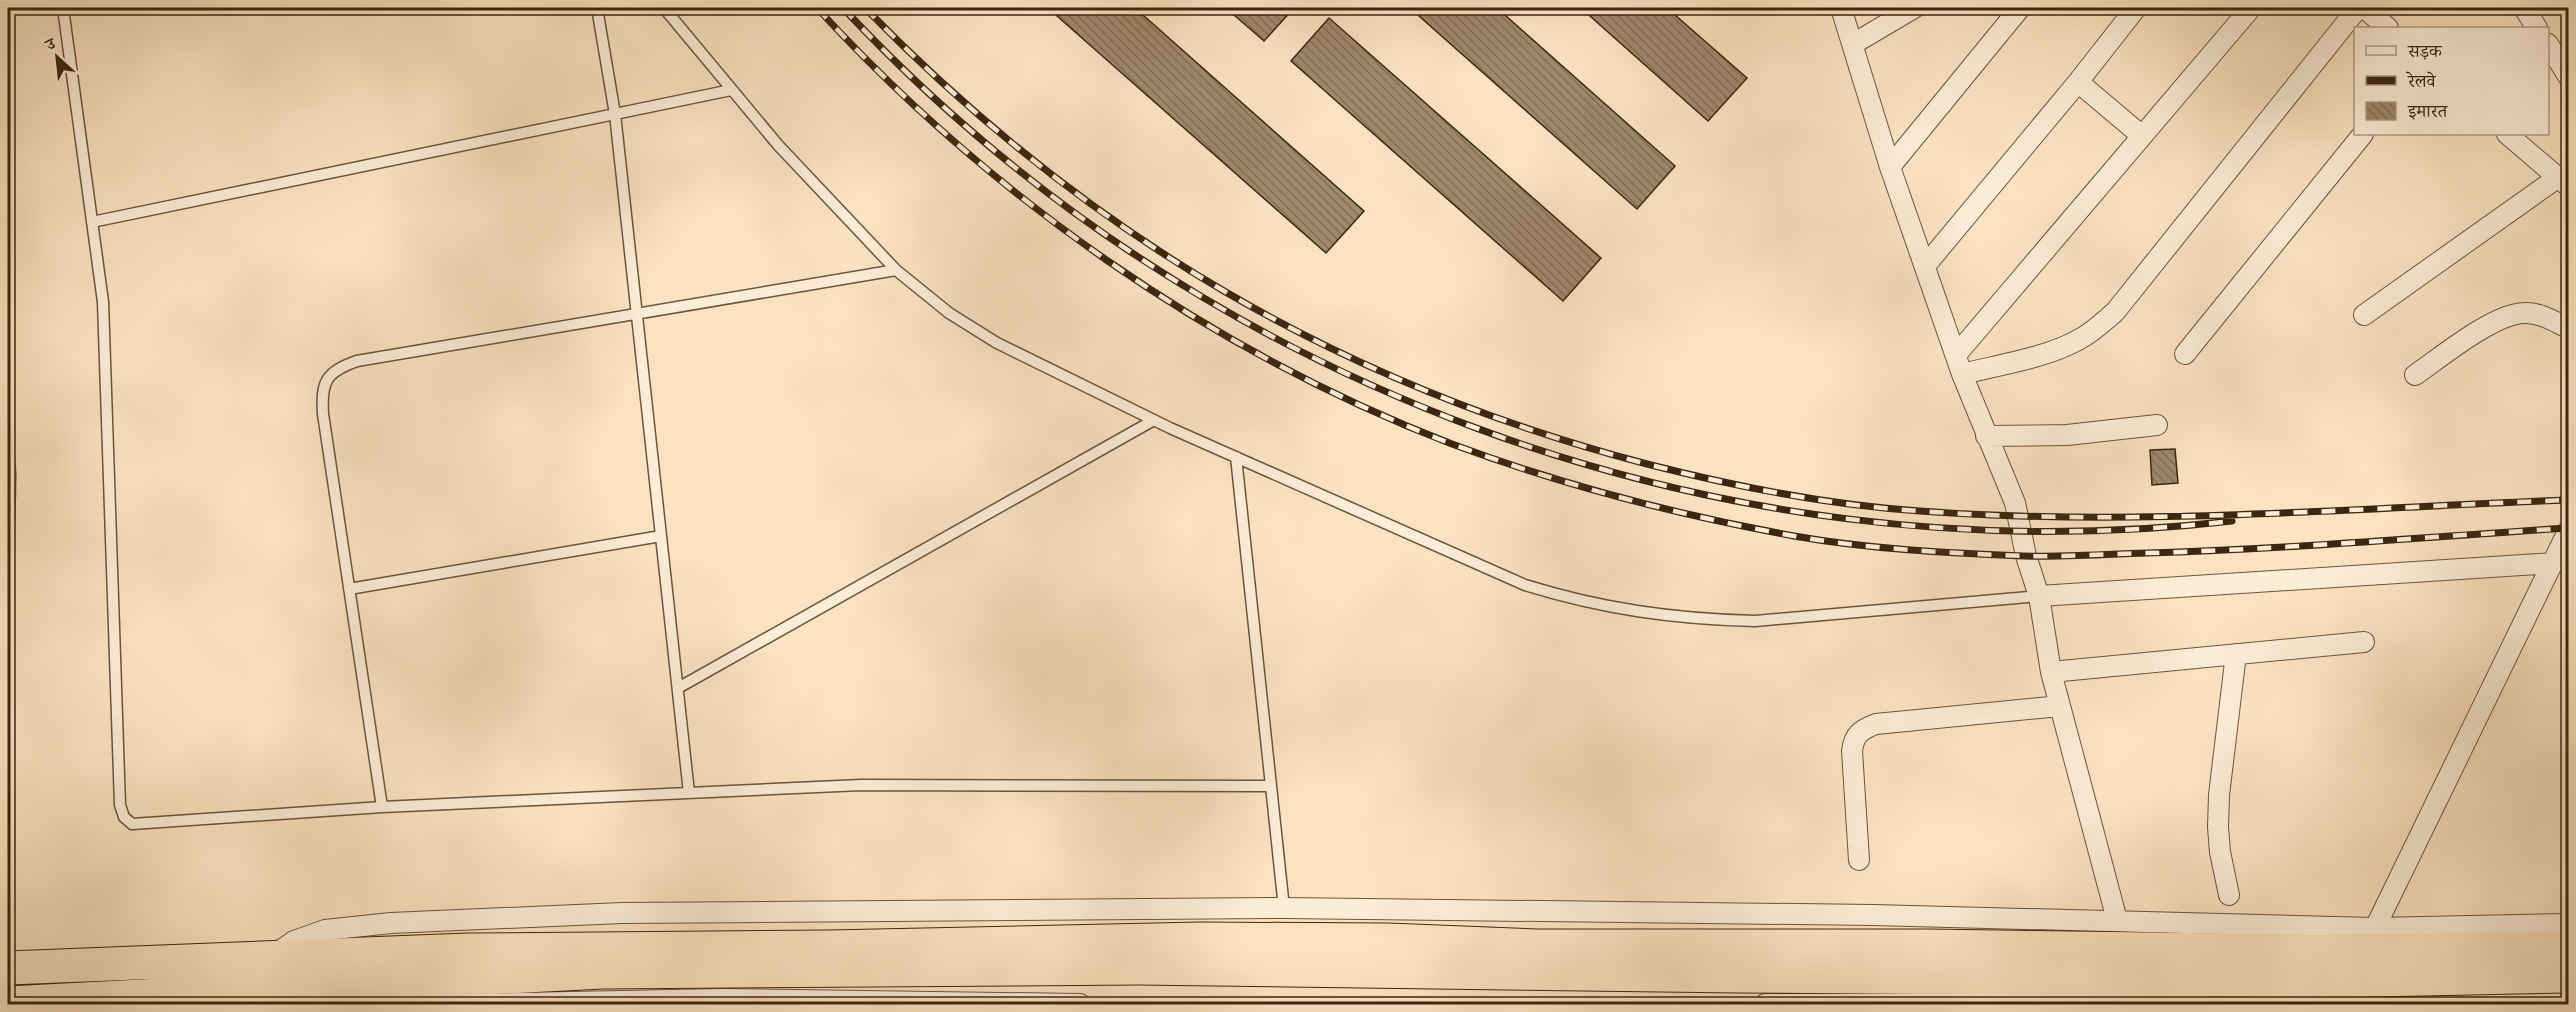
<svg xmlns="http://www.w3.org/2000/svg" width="2576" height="1012" font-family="Vollkorn,'Noto Serif Devanagari',serif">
	<defs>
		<pattern id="building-back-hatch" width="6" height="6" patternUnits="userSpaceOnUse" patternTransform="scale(1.5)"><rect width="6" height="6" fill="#9f886c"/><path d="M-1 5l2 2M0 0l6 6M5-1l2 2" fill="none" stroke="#836f57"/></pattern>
	</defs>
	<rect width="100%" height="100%" fill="#fbe3c2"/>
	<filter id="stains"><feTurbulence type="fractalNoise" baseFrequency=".00333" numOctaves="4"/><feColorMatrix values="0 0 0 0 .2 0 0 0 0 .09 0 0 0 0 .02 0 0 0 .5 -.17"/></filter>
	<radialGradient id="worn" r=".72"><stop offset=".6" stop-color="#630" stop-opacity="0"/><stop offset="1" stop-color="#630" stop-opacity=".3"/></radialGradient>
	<path fill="#baa385" stroke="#877156" stroke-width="1.5" d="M8,389L16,474L8,785Z"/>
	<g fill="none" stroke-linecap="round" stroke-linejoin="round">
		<path stroke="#7a644a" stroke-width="1.5" d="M8,452L10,474L8,557"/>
	</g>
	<path fill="url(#building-back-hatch)" stroke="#3b260f" stroke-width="1.5" d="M1048,8H1135L1364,211L1326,253Z
		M1226,8H1294L1264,41Z
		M1410,8H1497L1675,166L1637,209Z
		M1581,8H1667L1747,78L1708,121Z
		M1329,18L1601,258L1563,301L1291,61Z
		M2175,449L2178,483L2152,485L2150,450Z"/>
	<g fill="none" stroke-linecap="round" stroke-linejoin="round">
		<defs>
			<path id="lane" d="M63,8L103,302L120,805L124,817L132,824L382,807L861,785L1271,786
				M597,8L615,114L689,793
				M664,8L778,145L896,270L949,313L997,343L1170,428L1525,585C1603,609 1673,619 1755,621L2039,596
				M92,222L731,90
				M1236,457L1284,908
				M349,589L661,536
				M678,688L1154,420
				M382,807L323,414C321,381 326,372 357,361L896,270"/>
			<path id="street" d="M1841,8L1890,167L1962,374L2015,503L2026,556L2039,596L2051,672L2117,920
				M2364,8L2388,28
				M2524,8L2537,28
				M1853,44L1914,8
				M2548,44L2568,76
				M2078,82L2142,136
				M2507,134L2568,186
				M1890,167L2020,8
				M1925,266L2078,82L2136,8
				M2364,315L2557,178
				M2185,354L2363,134
				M1956,355L2251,8
				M1962,374C1998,365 2046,358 2078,340C2092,333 2103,322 2115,312L2358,8
				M2415,375C2441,357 2493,314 2524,313C2540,312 2555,322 2568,328
				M1986,436L2067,435L2157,425
				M2039,596L2555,563
				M2051,672L2364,642
				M1859,860L1852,751C1854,735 1860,730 1876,724L2060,706
				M2229,895L2220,852L2218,827L2219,795L2236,654
				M2373,932L2568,531
				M273,956L294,941L325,930L391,923L622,913L1284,908L1873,915L2375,928L2568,924
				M342,998L392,1003L475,1004L721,999L1080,1004
				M1765,1004H2201
				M2342,1004L2344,999"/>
			<path id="highway" d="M8,968L468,950L828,947L1200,939L1388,940L1537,946H1928L2303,951L2568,948
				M8,1003L602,972L1139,968L1738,976L2328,981L2568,976"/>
		</defs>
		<use href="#lane" stroke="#6b553c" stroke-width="13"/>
		<use href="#street" stroke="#6b553c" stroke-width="22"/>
		<use href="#highway" stroke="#3b260f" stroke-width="35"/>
		<use href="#lane" stroke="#fcedd7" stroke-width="10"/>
		<use href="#street" stroke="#fcedd7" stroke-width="20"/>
		<use href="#highway" stroke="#fbe3c2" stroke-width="33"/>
		<defs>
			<path id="rail" d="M817,8C990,196 1212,352 1452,444C1562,485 1678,515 1794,536C1868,549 1947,553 2023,556C2064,557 2106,554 2147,553C2288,549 2428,537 2568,528
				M843,8C1196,386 1718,580 2232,521
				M865,8C1087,235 1340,384 1647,464C1737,487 1828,505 1920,511C2136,527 2353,508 2568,500"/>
		</defs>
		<use href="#rail" stroke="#3b260f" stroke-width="7"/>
		<use href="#rail" stroke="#fcedd7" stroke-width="4.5" stroke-dasharray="14" stroke-linecap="butt"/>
	</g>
	<rect width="2576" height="1012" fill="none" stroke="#fbe3c2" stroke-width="30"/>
	<rect x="9" y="9" width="2558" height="994" fill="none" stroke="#3b260f" stroke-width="3"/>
	<rect x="15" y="15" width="2546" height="982" fill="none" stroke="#3b260f" stroke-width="1.5"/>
	<rect x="2354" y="27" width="195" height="108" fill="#fcedd7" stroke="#af9d87" stroke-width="1.5"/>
	<rect x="2366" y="46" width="30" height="9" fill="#fcedd7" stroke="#af9d87" stroke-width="1.5"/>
	<text x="2408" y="57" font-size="18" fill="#3b260f">सड़क</text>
	<rect x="2366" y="76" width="30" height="9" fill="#3b260f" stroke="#af9d87" stroke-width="1.5"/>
	<text x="2408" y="87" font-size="18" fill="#3b260f">रेलवे</text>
	<rect x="2366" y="102" width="30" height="18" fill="url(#building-back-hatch)" stroke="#af9d87" stroke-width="1.5"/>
	<text x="2408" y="117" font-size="18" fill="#3b260f">इमारत</text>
	<g transform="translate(57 57) rotate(333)" stroke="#fcedd7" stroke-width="4.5" paint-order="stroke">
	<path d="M0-4.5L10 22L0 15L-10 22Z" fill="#3b260f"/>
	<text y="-9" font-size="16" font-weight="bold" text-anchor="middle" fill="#3b260f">उ</text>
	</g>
	<rect width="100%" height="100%" filter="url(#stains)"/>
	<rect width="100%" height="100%" fill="url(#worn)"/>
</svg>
